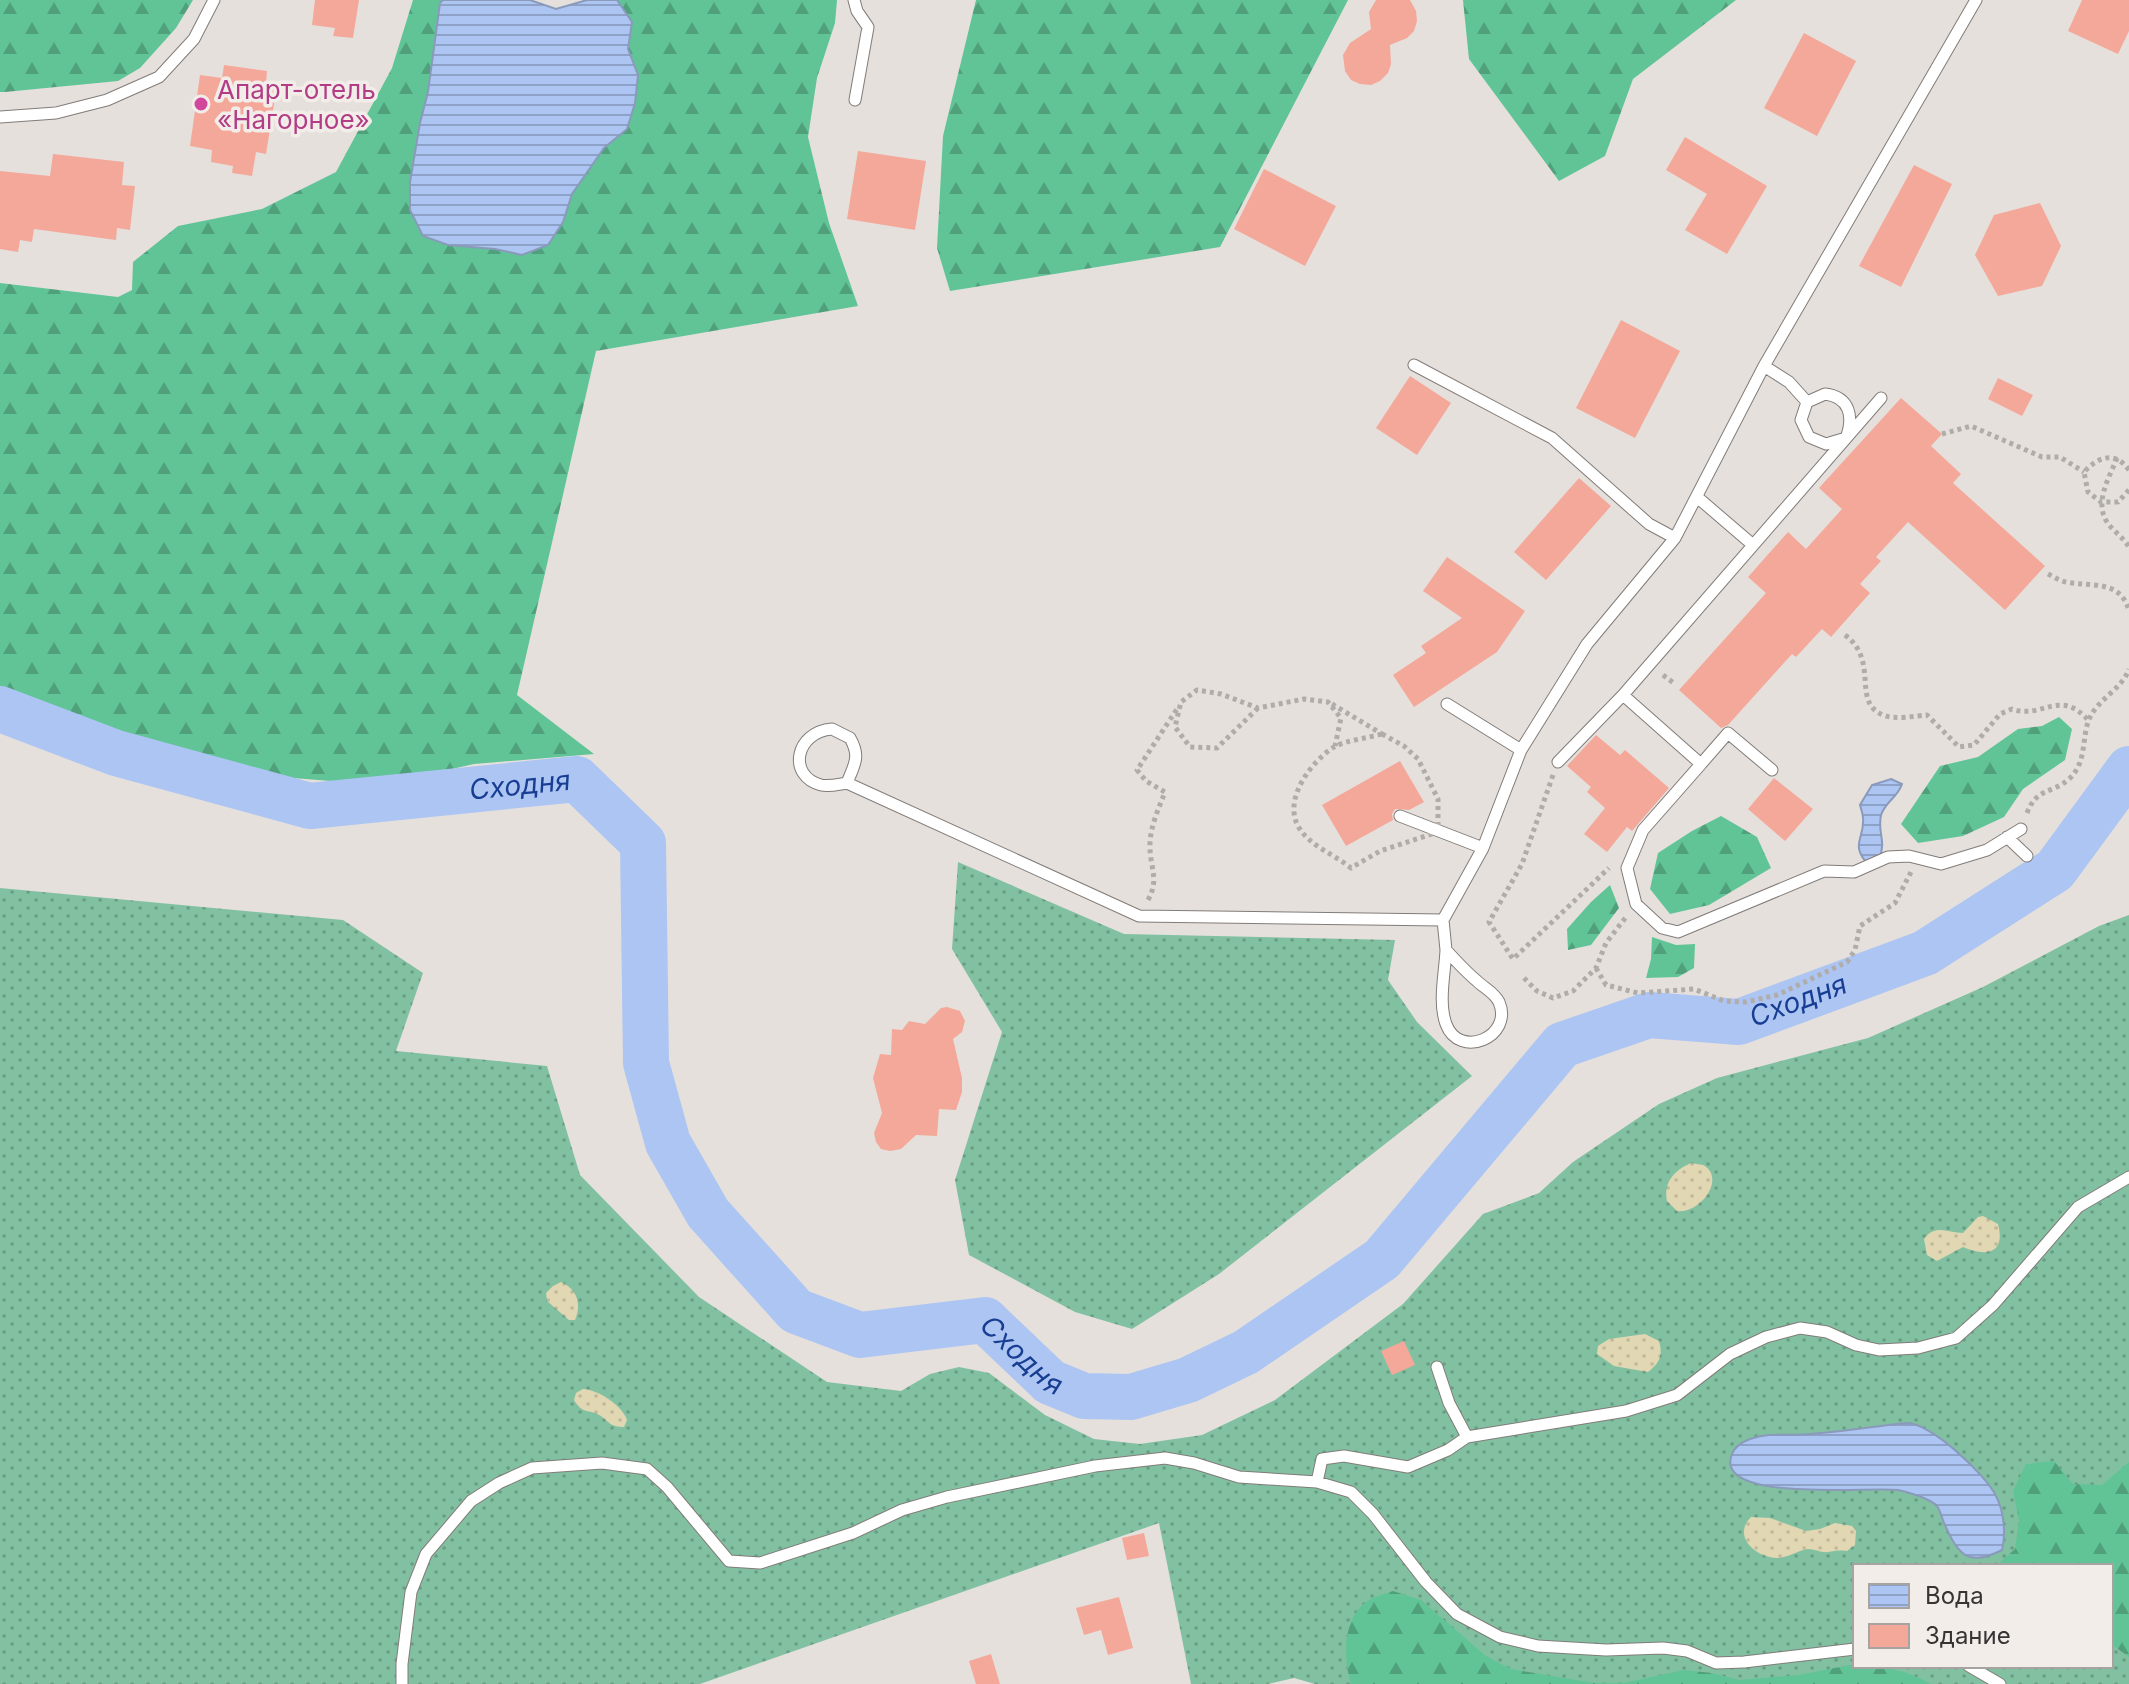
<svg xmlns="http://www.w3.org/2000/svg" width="2129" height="1684" font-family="Inter,sans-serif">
	<defs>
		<pattern id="grass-dots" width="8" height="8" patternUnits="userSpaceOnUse" patternTransform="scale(2)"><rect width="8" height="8" fill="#81c1a1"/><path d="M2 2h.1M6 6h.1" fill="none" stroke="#6a9e84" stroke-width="1.8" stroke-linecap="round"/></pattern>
		<pattern id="forest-firs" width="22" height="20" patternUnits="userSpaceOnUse" patternTransform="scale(2)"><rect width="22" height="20" fill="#60c497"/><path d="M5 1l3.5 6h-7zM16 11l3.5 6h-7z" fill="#50a07c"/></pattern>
		<pattern id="sand-dots" width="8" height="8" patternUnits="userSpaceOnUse" patternTransform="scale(2)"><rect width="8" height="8" fill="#e1d7b3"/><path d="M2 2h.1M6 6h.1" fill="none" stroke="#c2b99b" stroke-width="1.8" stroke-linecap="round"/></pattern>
		<pattern id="water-rules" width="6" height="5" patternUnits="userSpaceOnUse" patternTransform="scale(2)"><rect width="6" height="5" fill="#adc5f3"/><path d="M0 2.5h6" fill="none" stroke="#8ea1c6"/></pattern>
	</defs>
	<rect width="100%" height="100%" fill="#e5e0dc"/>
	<path fill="url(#grass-dots)" fill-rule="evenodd" d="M958,862L1124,934L1395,940L1388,980L1417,1022L1472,1076L1219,1274L1132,1329L1075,1312L969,1255L955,1180L1002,1032L952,949Z
		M0,888L343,920L423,973L396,1051L547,1066L580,1175L699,1297L827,1382L901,1391L930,1374L959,1367L989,1373L1045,1415L1094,1439L1140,1444L1202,1435L1275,1400L1403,1304L1483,1214L1539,1193L1573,1162L1659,1104L1717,1078L1868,1038L1983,987L2099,926L2129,915V1684H1315L1294,1678L1268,1684H1191L1159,1523L700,1684H0ZM1855,1566H2111V1666H1855Z"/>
	<path fill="url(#forest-firs)" d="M0,0H193L176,28L140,68L118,81L5,92H0Z
		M413,0H443L440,4L428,92L420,123L448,245L495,249L522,255L563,222L572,194L604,148L627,129L635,103L638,75L628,49L631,21L617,0H837L835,23L817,78L808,137L829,223L858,306L596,351L517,695L594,754L474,764L381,785L268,776L133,744L0,697V283L118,297L132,290L133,262L178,226L262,209L336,172L392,68Z
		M976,0H1348L1220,247L950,291L937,248L943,136Z
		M1463,0H1736L1633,79L1605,156L1559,181L1469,59Z
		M2059,717L2072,729L2065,760L2023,789L2004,817L1963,836L1918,843L1901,824L1940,766L1978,757L2018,729L2042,726Z
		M1721,816L1757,837L1771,868L1709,905L1670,914L1650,889L1658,853L1692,831Z
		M1610,885L1619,908L1591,945L1568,950L1567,929L1591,902Z
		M1652,937L1676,945L1695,944L1694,968L1678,977L1646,978L1651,959Z
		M2054,1461L2073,1484L2102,1485L2129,1462V1657L2111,1644V1566H1996L2015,1549L2019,1520L2013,1491L2026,1464Z
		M1393,1591L1421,1600L1486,1656L1511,1669L1594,1683H1624L1684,1670L1712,1673L1739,1680L1799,1675L1855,1664V1666C1886,1666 1903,1669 1931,1684H1351C1343,1658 1342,1617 1369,1600C1376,1596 1385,1594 1393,1591Z"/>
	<path fill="url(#sand-dots)" d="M1691,1163C1694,1164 1702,1164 1705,1166C1725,1180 1700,1214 1677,1211L1667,1201C1663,1182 1675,1170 1691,1163Z
		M1983,1216L1998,1224C2006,1254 1986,1257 1963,1247L1937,1261L1927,1255L1924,1239C1935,1223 1948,1233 1963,1233L1978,1217Z
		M561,1282C577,1289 582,1304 575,1320H569L547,1301L546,1293L553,1286Z
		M1645,1334L1659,1341C1663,1355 1660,1363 1648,1372L1614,1366L1597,1354L1598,1346L1609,1339Z
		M583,1389C597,1389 623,1406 627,1420L624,1427C611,1427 610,1423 601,1416C589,1408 584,1416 574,1400L576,1393Z
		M1751,1517L1770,1518L1806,1531L1820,1529L1835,1523L1852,1526L1856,1531L1855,1545L1847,1551C1839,1550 1834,1551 1828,1552C1821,1553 1815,1549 1808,1549C1798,1550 1788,1558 1777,1558C1755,1557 1732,1536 1751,1517Z"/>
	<path fill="url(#water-rules)" stroke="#8a9aba" stroke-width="2" d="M443,0H530L556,9L587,0H617L632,22L628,49L638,75L635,103L627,129L604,148L572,194L563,222L548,245L522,255L495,249L448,245L423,236L410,210V182L420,123L428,92L440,3Z
		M1891,779L1902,784C1898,797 1885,802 1881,815C1877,834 1887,840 1879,859L1867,863C1850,844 1865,838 1863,818C1863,814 1861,809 1860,805L1872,785Z
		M1907,1423C1932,1424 1985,1474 1996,1496C2004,1511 2006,1534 2002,1550C1967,1568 1958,1554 1944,1523C1942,1518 1940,1510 1937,1506C1929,1498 1908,1492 1898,1490C1871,1486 1712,1504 1732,1454C1735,1446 1742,1442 1750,1439C1769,1432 1790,1436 1810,1434C1843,1432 1875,1426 1907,1423Z"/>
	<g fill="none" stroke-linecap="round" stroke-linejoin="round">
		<path stroke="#adc5f3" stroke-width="46" id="s1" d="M0,709L116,753L310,806L577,779L643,843L646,1063L668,1143L708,1213L796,1311L860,1335L985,1320L1050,1382L1084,1396L1131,1397L1188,1380L1246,1352L1382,1259L1562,1045L1649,1015L1739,1022L1925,953L2055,870L2129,769"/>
	</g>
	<path fill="#f4a89a" d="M315,0H359L353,38L333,36L335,28L312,25Z
		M1376,0H1410L1416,11L1417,21L1414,31L1407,38L1390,45L1391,64L1388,73L1380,81L1371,85L1360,84L1351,80L1345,71L1343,55L1350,43L1371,29L1369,12Z
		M2082,0H2129V31L2118,54L2068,31Z
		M1804,33L1856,61L1817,136L1764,108Z
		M224,65L267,71L266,84L277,86L266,154L256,152L252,176L232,173L233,166L211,162L212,150L190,146L200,75L222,78Z
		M1685,137L1767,186L1727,254L1685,230L1707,194L1666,170Z
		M858,151L926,161L915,230L847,219Z
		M53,154L124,162L122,185L135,186L130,230L117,228L116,240L34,229L32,242L20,240L18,252L0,249V171L50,176Z
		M1914,165L1952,184L1901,287L1859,266Z
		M1264,169L1336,206L1305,266L1234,229Z
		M2040,203L2061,246L2042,286L1998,296L1975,255L1994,215Z
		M1621,320L1680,351L1635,438L1576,408Z
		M1410,376L1451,403L1417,455L1376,428Z
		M1998,378L2033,395L2022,416L1988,399Z
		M1901,398L1942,434L1931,446L1961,474L1953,483L2045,566L2005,610L1908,522L1876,557L1881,561L1860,584L1870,593L1831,637L1822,629L1796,657L1792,654L1728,725L1721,728L1679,690L1766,593L1748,577L1788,532L1806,549L1842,509L1819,488Z
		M1579,478L1611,506L1546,580L1514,552Z
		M1447,557L1525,611L1497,652L1414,707L1393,675L1426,653L1421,646L1462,618L1423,591Z
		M1596,735L1620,755L1625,750L1669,788L1632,831L1627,827L1607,852L1584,834L1605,808L1587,792L1591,787L1567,766Z
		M1400,761L1424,802L1409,810L1395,809L1392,814L1393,820L1346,846L1322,805Z
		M1774,778L1813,809L1785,841L1748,809Z
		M947,1007L960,1011L965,1021L962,1032L953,1039L962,1078V1092L956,1110L939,1109L937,1136L916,1135L901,1149L890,1151L881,1149L876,1142L874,1133L882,1113L873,1078L880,1054L891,1055L892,1029L902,1030L909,1021L925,1024L941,1008Z
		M1404,1341L1415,1365L1392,1375L1381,1351Z
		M1144,1533L1149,1556L1127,1560L1122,1538Z
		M1119,1597L1133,1648L1108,1655L1101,1630L1084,1635L1076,1608Z
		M991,1654L1000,1684H976L969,1661Z"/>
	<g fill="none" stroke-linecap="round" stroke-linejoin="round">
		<defs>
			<path id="service" d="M854,0L857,11L868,27L855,100
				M0,117L56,113L107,100L159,77L194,39L214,0
				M1414,365L1552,438L1649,524L1675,538
				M1764,366L1789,382L1807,402
				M1825,394C1850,397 1854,417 1846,438L1826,444L1809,437L1801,420L1807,402Z
				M1697,497L1753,545
				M1623,695L1701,764L1643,830L1627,868L1636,904L1662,928L1678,932L1824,871L1854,872L1888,857L1909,856L1941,864L1987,850L2021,829
				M1447,704L1521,750
				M832,729L850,738C861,757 854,765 847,783C839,784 830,787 821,785C787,776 795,732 832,729Z
				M1558,762L1623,695L1881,398
				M1701,764L1728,733L1772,770
				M847,783L1139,916L1443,920L1483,848L1521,750L1587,644L1675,538L1764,366L1976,0
				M1400,816L1483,848
				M2007,837L2027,856
				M1443,920L1446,950
				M1446,950C1456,961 1466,972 1477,981C1484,988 1494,992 1499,1002C1514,1037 1459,1060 1446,1024C1438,1002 1445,973 1446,950Z
				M1437,1367L1449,1403L1467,1437
				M1317,1482L1322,1459L1344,1456L1408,1467L1448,1450L1467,1437L1626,1411L1677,1395L1730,1354L1766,1337L1800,1328L1827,1332L1856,1345L1879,1350L1918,1348L1956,1338L1993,1305L2078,1207L2129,1177
				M1969,1666L2000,1684
				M402,1684V1664L411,1592L426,1554L471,1501L499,1483L532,1468L602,1463L647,1469L667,1487L729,1561L760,1563L853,1533L902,1510L947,1497L1095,1466L1165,1458L1194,1463L1239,1477L1317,1482L1351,1492L1373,1514L1426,1582L1457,1614L1500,1637L1538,1646L1606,1650L1663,1648L1687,1651L1716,1663L1744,1662L1855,1649"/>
		</defs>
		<use href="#service" stroke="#817c79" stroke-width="13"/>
		<path stroke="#b0aca9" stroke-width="5" stroke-dasharray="4 4" stroke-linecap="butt" d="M1942,434L1971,426L2042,457H2060L2084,472
			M2117,458C2109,478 2094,502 2107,522C2113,531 2123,537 2129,547
			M2129,470C2115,451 2099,456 2084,472L2088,492L2101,502H2118L2129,490
			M2048,574C2054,577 2060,581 2066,582C2090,587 2121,579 2129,611
			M1845,635C1880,661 1851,702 1883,715C1894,720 1915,716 1927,715L1959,747L1974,745L2000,714L2012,709C2043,720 2059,687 2089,721
			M1663,675L1675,684
			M1332,704L1382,734
			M1258,708L1217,748L1190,747L1175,727L1181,702L1197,690L1221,694L1258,708L1304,699L1328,702L1341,718L1335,746
			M1382,734L1404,746L1418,759L1438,799V832L1380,851L1351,868C1334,854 1309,846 1298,826C1283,798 1312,761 1334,747C1347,740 1368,738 1382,734Z
			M1553,775L1522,864L1489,922L1513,959L1609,868
			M2027,813C2037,787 2052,794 2069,779C2086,764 2082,741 2088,722C2096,699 2122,690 2129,669
			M1148,900C1159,880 1151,870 1150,849C1149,829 1158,810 1165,792L1146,781L1137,770L1179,706
			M1596,968L1606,985L1638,993L1694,989L1724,1001L1746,1002L1777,995L1847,962L1855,950L1860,926L1895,903L1911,872
			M1524,978L1537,991L1553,998L1573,991L1596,968L1606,943L1626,917"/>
		<use href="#service" stroke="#fff" stroke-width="11"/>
	</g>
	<circle fill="#d1479c" stroke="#f2ede9" stroke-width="3" cx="201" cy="104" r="8"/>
	<g text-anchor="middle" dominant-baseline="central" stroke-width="7" stroke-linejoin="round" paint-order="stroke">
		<g font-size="26" fill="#b23c85" stroke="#f2ede9" text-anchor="start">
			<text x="217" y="89">Апарт-отель<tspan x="217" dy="30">«Нагорное»</tspan></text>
		</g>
		<g font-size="28" font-style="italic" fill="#183e93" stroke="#f2ede9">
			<text stroke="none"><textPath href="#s1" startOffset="536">Сходня</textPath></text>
			<text stroke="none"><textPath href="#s1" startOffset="2382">Сходня</textPath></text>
			<text stroke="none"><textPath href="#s1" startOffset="1446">Сходня</textPath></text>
		</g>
	</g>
	<rect x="1853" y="1564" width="260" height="104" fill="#f2ede9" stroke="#a7a3a1" stroke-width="2"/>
	<rect x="1869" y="1584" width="40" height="24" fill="url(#water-rules)" stroke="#a7a3a1" stroke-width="2"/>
	<text x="1925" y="1604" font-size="24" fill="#373534">Вода</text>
	<rect x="1869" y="1624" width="40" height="24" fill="#f4a89a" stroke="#a7a3a1" stroke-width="2"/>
	<text x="1925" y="1644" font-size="24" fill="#373534">Здание</text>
</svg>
